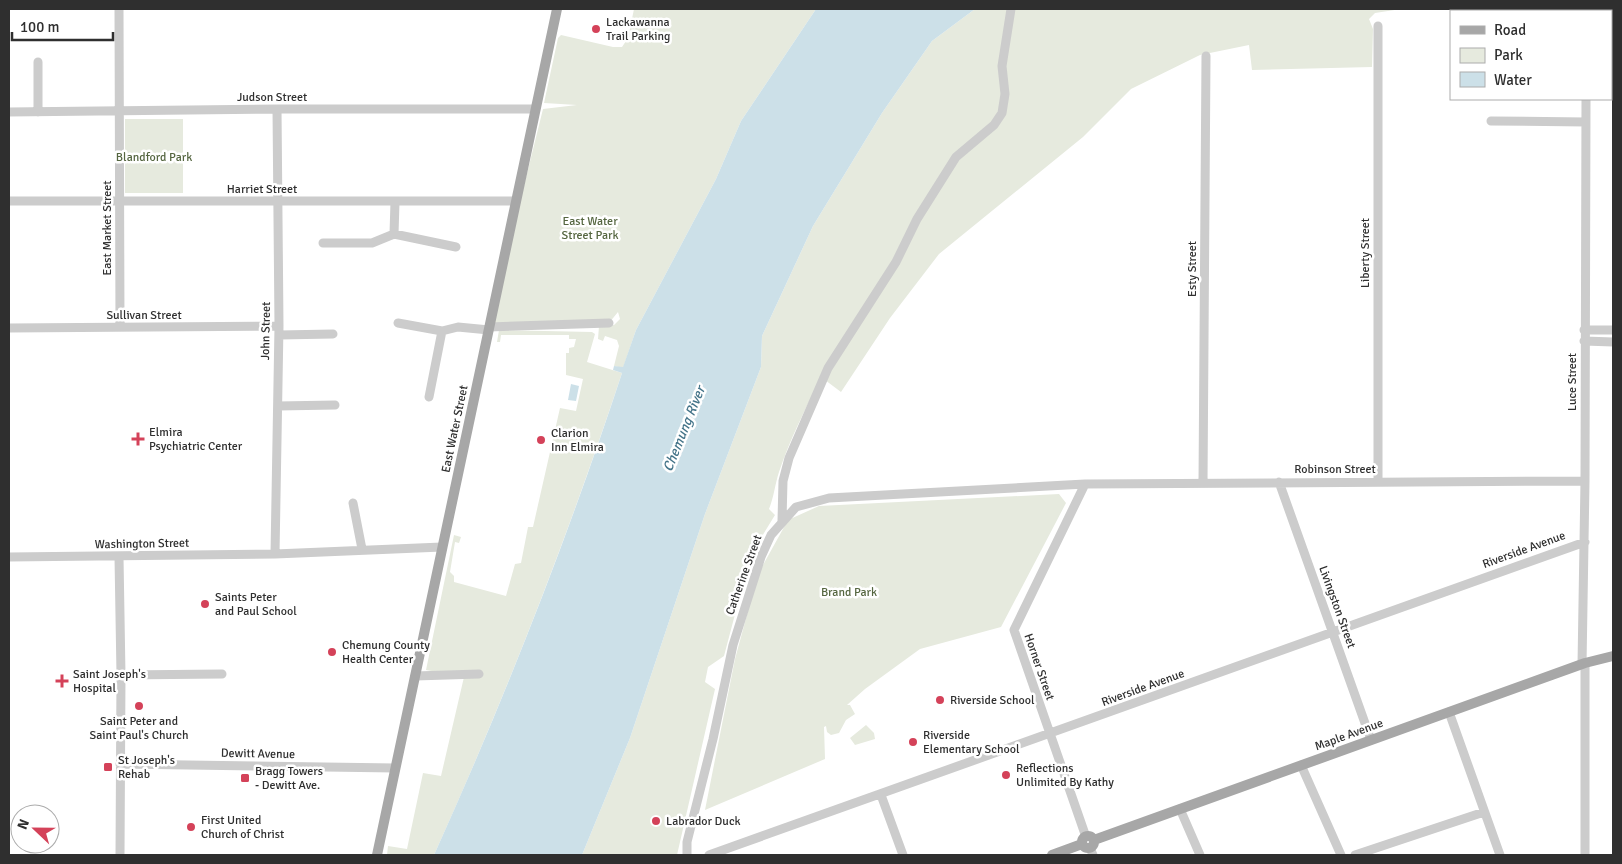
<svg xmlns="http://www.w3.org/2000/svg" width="1622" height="864" font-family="Signika,sans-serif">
	<rect width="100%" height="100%" fill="#fff"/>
	<path fill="#e6eade" d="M634,9H816L741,121L716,179L636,330L623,368L614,366L619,346L617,340L605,336L603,341L598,339L599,326L614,325L620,319L618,312L609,323L489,327L543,109L577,105L544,103L558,38L561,35L613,47H622L628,38Z
		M975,9H1401L1375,13L1369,19L1373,29L1372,67L1252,70L1249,45L1200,55L1131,89L1083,137L939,254L890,318L841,392L821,377C806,408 790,439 779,472C775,484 774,497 769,509L775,515L759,541L743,584L724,656L708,667L705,682L715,689L677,855H582L630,738L705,514L761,367L762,336L813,226L882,113L932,41Z
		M125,119H183V193H125Z
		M499,330L592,332L595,334L587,362L622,373C568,536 505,698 434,855H387L388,846L407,849L423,773L441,776L464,677L426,670L454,535L461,537L459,543L455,542L450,572L454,576V582L506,596L515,564L521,563L528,527H533L560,408L576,411L583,379L566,375V353H569V348L574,347L576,339H569V335H501L500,342H497Z
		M1059,494L1066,503L1001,627L920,649L865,689L847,705H850L855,714L846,720L839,733L831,735L827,732L826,726L824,727L825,759L705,810L735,659L758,574L788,520L819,506Z
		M866,725L874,733L875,739L855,745L850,738Z"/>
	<path fill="#cce0e8" d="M816,9H975L932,41L882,113L813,226L762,336L761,367L705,514L630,738L582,855H434C505,698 568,537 622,373L613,370L614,366L623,367L636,330L716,179L741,121Z
		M571,384L579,386L576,401L568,400Z"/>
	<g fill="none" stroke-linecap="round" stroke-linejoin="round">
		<path stroke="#ccc" stroke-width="9" d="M119,9L120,327
			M1585,11V9
			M1611,39H1613
			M9,112L277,109H535
			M38,112V62
			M1491,121L1586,122
			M9,201H516
			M394,234L395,202
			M323,243H372L394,234L456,247
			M398,323L442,331
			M489,327L609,323
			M9,328L279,326
			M1584,330H1613
			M279,335L333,334
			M1584,341L1613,342
			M429,397L442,331L458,327L489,330
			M278,406L335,405
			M1378,481V26
			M1279,482L1371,740
			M1203,483L1206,56
			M1085,484L1014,630L1086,837
			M353,503L362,549
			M782,521L783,481L789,458L828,368L896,262L917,219L956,157L994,125L1002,113L1005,94L1002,66L1011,9
			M275,554L279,326L277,109
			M9,557L275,554L442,547
			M119,557L121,675L120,855
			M1582,665L1585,481L1586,99
			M121,675L222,674
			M415,676L479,674
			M1449,712L1500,855
			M120,764L395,768
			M1301,765L1341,855
			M881,795L903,855
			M1180,809L1200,855
			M1090,848L1093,855
			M687,855V842L713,739L733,645L761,557L771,535L796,507L829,498L1085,484L1585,481
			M709,855L1585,542
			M1355,855L1484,812
			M1585,855V663"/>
		<path stroke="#a7a7a7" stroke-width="10" d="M1082 842a6 6 0 1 1 12 0a6 6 0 1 1-12 0Z
			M1094,840L1585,663L1613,656
			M377,855L557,9
			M1052,855L1082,844"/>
	</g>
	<g fill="#d44259" stroke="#fff" stroke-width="2">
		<circle cx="596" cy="29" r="5"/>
		<path d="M135.5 431.5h5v5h5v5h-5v5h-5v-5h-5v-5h5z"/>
		<circle cx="541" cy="440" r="5"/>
		<circle cx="205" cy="604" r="5"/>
		<circle cx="332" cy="652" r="5"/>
		<path d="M59.5 673.5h5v5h5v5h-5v5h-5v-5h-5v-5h5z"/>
		<circle cx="940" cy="700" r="5"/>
		<circle cx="139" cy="706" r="5"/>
		<circle cx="913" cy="742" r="5"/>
		<rect x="103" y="762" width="10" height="10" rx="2.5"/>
		<circle cx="1006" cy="775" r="5"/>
		<rect x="240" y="773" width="10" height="10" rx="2.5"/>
		<circle cx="656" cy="821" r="5"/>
		<circle cx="191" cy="827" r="5"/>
	</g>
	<g text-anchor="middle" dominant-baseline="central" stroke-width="5" stroke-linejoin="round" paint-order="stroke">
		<g font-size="12" fill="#2f2f2f" stroke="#fff" text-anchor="start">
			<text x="606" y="22">Lackawanna<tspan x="606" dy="14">Trail Parking</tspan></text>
			<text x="149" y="432">Elmira<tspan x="149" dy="14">Psychiatric Center</tspan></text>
			<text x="551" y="433">Clarion<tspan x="551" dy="14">Inn Elmira</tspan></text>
			<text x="215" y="597">Saints Peter<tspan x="215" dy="14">and Paul School</tspan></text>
			<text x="342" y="645">Chemung County<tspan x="342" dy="14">Health Center</tspan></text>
			<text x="73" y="674">Saint Joseph's<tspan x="73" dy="14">Hospital</tspan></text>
			<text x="950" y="700">Riverside School</text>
			<text x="139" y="721" text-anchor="middle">Saint Peter and<tspan x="139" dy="14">Saint Paul's Church</tspan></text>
			<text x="923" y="735">Riverside<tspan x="923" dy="14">Elementary School</tspan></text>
			<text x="118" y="760">St Joseph's<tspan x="118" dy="14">Rehab</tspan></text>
			<text x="1016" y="768">Reflections<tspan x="1016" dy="14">Unlimited By Kathy</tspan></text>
			<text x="255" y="771">Bragg Towers<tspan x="255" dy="14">- Dewitt Ave.</tspan></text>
			<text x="201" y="820">First United<tspan x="201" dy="14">Church of Christ</tspan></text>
			<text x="666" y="821">Labrador Duck</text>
		</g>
		<g font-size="12" fill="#2f2f2f" stroke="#fff">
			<text x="272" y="97">Judson Street</text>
			<text x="262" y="189">Harriet Street</text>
			<text transform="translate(107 228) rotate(-90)">East Market Street</text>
			<text transform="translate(1365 253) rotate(-90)">Liberty Street</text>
			<text transform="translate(1192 269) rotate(-90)">Esty Street</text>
			<text x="144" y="315">Sullivan Street</text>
			<text transform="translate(266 331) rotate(-89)">John Street</text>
			<text transform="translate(1572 382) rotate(-90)">Luce Street</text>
			<text transform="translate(455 429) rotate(-78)">East Water Street</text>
			<text x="1335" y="469">Robinson Street</text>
			<text transform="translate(142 544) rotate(-1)">Washington Street</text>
			<text transform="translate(1524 550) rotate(-20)">Riverside Avenue</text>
			<text transform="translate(744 575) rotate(-70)">Catherine Street</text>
			<text transform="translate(1337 607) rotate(70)">Livingston Street</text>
			<text transform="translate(1039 667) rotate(71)">Horner Street</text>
			<text transform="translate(1143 688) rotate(-20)">Riverside Avenue</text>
			<text transform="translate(1349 735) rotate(-20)">Maple Avenue</text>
			<text transform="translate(258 754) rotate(1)">Dewitt Avenue</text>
		</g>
		<g font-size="12" fill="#556640" stroke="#fff">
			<text x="154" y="157">Blandford Park</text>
			<text x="590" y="221">East Water<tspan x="590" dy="14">Street Park</tspan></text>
			<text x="849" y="592">Brand Park</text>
		</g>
		<g font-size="14" font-style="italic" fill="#447489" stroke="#fff">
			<text transform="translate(684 429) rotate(-68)">Chemung River</text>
		</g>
	</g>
	<rect width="1622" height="864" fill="none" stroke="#2f2f2f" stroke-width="20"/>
	<rect x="1450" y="10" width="162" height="90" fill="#ffffff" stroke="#acacac"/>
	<rect x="1460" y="26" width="25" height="8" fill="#a7a7a7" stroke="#acacac"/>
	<text x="1494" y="35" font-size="15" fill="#2f2f2f">Road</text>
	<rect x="1460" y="48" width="25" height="15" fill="#e6eade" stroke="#acacac"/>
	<text x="1494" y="60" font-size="15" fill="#2f2f2f">Park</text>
	<rect x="1460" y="72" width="25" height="15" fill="#cce0e8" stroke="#acacac"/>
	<text x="1494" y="85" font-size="15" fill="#2f2f2f">Water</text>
	<g transform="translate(35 829) rotate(292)"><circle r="24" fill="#ffffff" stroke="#acacac"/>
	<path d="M0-4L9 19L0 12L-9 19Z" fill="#d44259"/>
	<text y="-8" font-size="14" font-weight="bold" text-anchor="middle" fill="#2f2f2f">N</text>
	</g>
	<path d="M12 32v8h101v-8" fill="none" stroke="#2f2f2f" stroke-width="2.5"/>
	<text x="20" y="32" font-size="15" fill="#2f2f2f" stroke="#ffffff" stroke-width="4" paint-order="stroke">100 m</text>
</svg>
